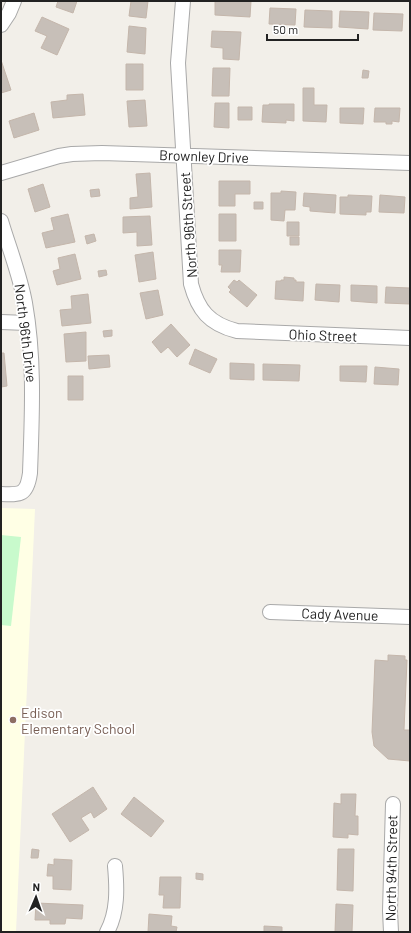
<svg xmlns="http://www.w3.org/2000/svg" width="411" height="933" font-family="Barlow,sans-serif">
	<rect width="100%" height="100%" fill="#f2efe9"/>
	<path fill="#ffffe5" d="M1,508L35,509L16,932L1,931Z"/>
	<path fill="#c8facc" d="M1,535L21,537L11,626L1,625Z"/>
	<path fill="#c7bfb8" stroke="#c4b6ab" d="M58,1H77L73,13L56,7Z
		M131,1H148L146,18L129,16Z
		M215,1H251L250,17L215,15Z
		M270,8L296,9L295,25L269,24Z
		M305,10L332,11V28L304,27Z
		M340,11L369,12L368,29L339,27Z
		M374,13L403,14L402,31L373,30Z
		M42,17L69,29L57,55L41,48L47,36L35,31Z
		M129,26L146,28L145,54L127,52Z
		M212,31L241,32L239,60L223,59V48L211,47Z
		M1,60L11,90L1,93Z
		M126,64H143V90H126Z
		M213,68H230L229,96H212Z
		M363,70L369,71L368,78H362Z
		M303,88H314V105H327L326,122L303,121Z
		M83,94L85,115L53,118L51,102L67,100V95Z
		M145,100L147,126L129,127L127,101Z
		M215,103H229V128L214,127Z
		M269,104H294V121L286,120V123L262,122L263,105H269Z
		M238,107H252V120H238Z
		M340,108H364L363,124L340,123Z
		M375,108H400L399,122L392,121V124H386V122H374Z
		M34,113L39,130L14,138L9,121Z
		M150,173L152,207L130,209V198L138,197L136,174Z
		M219,181H250V194H235V206H219Z
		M43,184L50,207L35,212L28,189Z
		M99,189L100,196L91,197L90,190Z
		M281,191L296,192L295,210H285L284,221L271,220V193H281Z
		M304,193L336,195L335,213L310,211V207L303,206Z
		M348,195L372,196L371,212H366V215L340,214V197H348Z
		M380,195L405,197L404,213L379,212Z
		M254,202H263V209H254Z
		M68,214L75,242L46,248L42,233L54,230L51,218Z
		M219,214H236V241H219Z
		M150,216L152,245L137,246V232L123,233V217Z
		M287,222H299V236H287Z
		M94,234L96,241L87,244L85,236Z
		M290,237H299V245H290Z
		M219,250H241L240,272H221L222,265H219Z
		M153,252L156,279L139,282L135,255Z
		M75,254L81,279L57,285L53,271L60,269L58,258Z
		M106,270L107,275L99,277L98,271Z
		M284,277L294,278V280H296V282H304L303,301L275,299L276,281H281V280H284Z
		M234,280L237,282L239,280L257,295L247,307L229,292L231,290L228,287Z
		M316,284L340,285L339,302L315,300Z
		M351,285L377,286V303L351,301Z
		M386,287L410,288V304L385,303Z
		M158,290L163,315L146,319L140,293Z
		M88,294L91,323L62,326L60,310L72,309L71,296Z
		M171,324L190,345L177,357L168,347L161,353L152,342Z
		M112,330V336L104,337L103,331Z
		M86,332V361L66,362L64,334Z
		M195,349L217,359L210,373L189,364Z
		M1,353H4L7,386L1,387Z
		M109,355L110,367L89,369L88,356Z
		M230,363L254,364V380L230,379Z
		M263,364L300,365L299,381L263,380Z
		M340,366H367L366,382L340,381Z
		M375,367L399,369L398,385L374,384Z
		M68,376H83V400H68Z
		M388,655L405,656V660H407L404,730H410V761L388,759L374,746L372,732L375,660L388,661Z
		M93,787L107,809L94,818L91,812L81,818L89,830L70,842L52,814Z
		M341,794H356L355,816H358V835L348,834V838L333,837L334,803L341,804Z
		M134,797L164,821L151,837L121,814Z
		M32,849L39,850L38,858H31Z
		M338,849H354L353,891L337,890Z
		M54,859L72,860L71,890L53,889V876H47L48,864L54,865Z
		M196,873L203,874V880L196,879Z
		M160,877H181L180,908H163L164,895H159Z
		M36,903L83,905L82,919L66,918L65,924H50V920H35Z
		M336,904L353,905L352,932H335Z
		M149,914L172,916L171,926L177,927L176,932H148Z
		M264,926L282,927V932H264Z"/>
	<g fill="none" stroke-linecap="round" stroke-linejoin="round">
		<defs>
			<path id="minor" d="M183,1L178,63L191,284C198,310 209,324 237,331L410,338
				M1,25L9,13L14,1
				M1,173L59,156L72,154L102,153L410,163
				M1,221C9,248 20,275 25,303C35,360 32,415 30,473C27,495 21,495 1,494
				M1,322L27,323
				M270,612L410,617
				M107,932C118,912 117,888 115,866
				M391,932L390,911L393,804"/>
		</defs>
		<use href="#minor" stroke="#a9a9a9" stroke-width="16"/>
		<use href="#minor" stroke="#fff" stroke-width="14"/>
	</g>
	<circle fill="#8d6e63" stroke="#fff" stroke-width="1.5" cx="13" cy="720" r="4"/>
	<g text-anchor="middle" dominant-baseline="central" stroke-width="3.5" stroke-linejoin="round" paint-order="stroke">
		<g font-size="14" fill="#222" stroke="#fff">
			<text transform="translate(204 156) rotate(2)">Brownley Drive</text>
			<text transform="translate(188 225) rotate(-94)">North 96th Street</text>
			<text transform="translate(26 333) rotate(83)">North 96th Drive</text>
			<text transform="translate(323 335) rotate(2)">Ohio Street</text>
			<text transform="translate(340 614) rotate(2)">Cady Avenue</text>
			<text transform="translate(391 868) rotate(-89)">North 94th Street</text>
		</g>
		<g font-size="14" fill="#785e54" stroke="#fff" text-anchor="start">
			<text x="21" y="712">Edison<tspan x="21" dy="16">Elementary School</tspan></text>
		</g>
	</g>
	<rect width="411" height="933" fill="none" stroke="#222222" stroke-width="4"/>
	<g transform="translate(36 897) rotate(2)" stroke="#ffffff" stroke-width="3" paint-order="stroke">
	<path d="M0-3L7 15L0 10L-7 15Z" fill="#222222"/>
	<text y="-6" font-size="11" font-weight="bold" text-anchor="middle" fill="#222222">N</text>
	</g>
	<path d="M267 34v6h91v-6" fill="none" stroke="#222222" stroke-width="2"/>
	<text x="273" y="34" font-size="12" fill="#222222" stroke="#ffffff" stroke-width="3" paint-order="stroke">50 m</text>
</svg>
